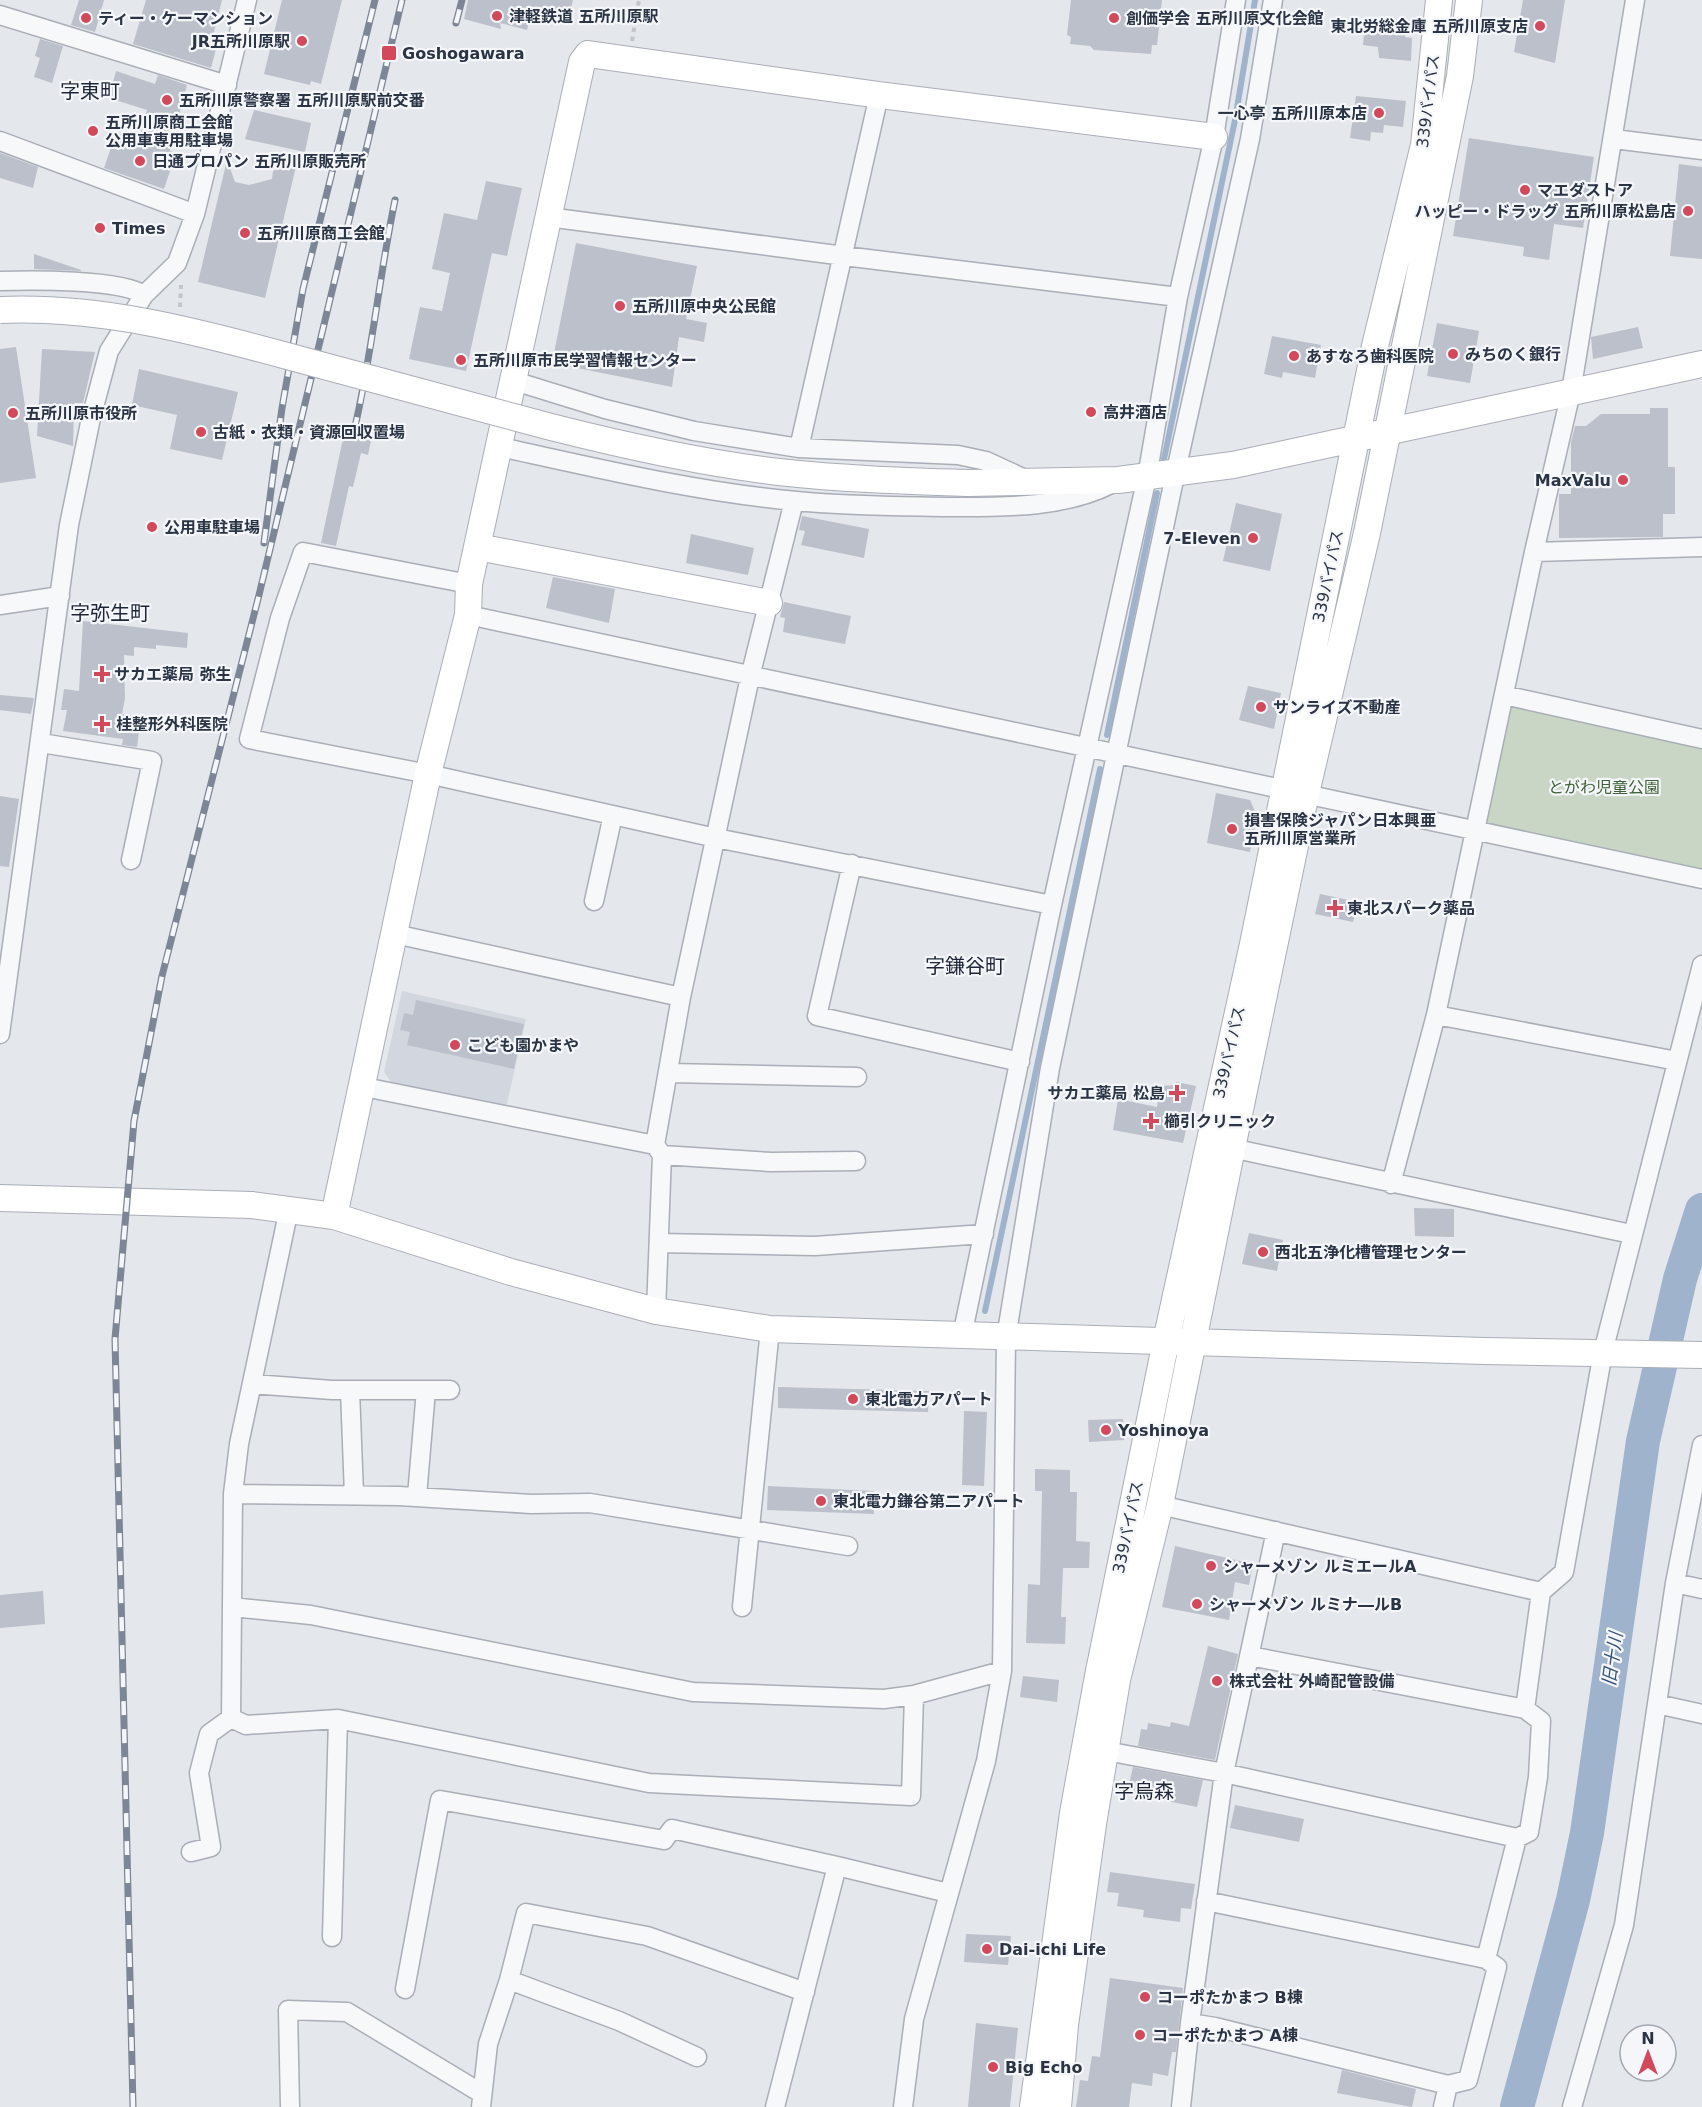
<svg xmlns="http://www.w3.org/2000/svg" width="1702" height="2107" font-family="'DejaVu Sans','Noto Sans JP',sans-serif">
	<rect width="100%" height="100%" fill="#e4e7ec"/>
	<path fill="#d2d6de" d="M402,991L526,1019L506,1108L391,1082L384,1072Z"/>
	<path fill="#c9d6c5" d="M1511,706L1702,746V869L1487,823Z"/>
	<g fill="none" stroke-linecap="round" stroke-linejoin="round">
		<path stroke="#9fb4cc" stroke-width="6" d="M1164,459L1235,120L1255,0
			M1107,735L1157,493
			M985,1311L1100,769"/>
		<path stroke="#9fb4cc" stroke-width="34" d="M1517,2107L1573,1900L1587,1833L1643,1441L1680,1279L1702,1210"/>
	</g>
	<path fill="#bbc0ca" d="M79,0H104L95,32L71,25Z
		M146,0H222L213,36L219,38L211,68L133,44Z
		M282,0H342L321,84L311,81L310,85L264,74Z
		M468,0H573L568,20L531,11L527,30L500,23L501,29L464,19Z
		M1071,0H1162L1157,45H1152L1151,54L1094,50L1090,46L1070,44L1071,37L1067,35Z
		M1523,0H1565L1555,63L1514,52Z
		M1365,23L1406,26L1405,37L1412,38L1411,61L1379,58L1378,47L1363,45Z
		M40,39L63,46L52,83L34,77L40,58L35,56Z
		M116,71L155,84L158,75L187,85L170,151L176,153L164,189L104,168L116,133L138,141L147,110L109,98Z
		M1356,96L1406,101L1403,127L1384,125L1383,133L1371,132L1370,141L1350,138Z
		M254,110L311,123L305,152L245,139Z
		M1469,138L1594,157L1583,228L1554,224L1549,260L1523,256L1524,247L1453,236Z
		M0,153L38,167L33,188L0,178Z
		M227,160L235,182L249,185L272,179L273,171L297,162L265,298L198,282Z
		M1679,164L1702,167V259L1670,256Z
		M486,181L522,188L507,256L492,253L466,371L409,359L420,307L442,311L450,273L432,269L444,213L477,220Z
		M576,243L697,266L686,319L707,323L704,342L679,337L672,387L552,363Z
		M34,254L81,270V271L34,269Z
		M1437,323L1479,331L1470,383L1427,376Z
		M1638,327L1643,348L1593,359L1591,337Z
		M1272,336L1321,345L1315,378L1283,372L1282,378L1264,374Z
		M16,347L36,478L0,483V349Z
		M42,349L95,352L83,403H74L73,446L37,436Z
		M139,369L238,392L222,460L170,449L177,415L132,405Z
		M1650,408H1668V467H1675V514H1663V537L1559,538V494H1571V442L1575,426H1586L1601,414H1650Z
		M345,429L372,436L368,455L361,453L353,487L349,486L336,546L321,543Z
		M1236,503L1282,514L1270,571L1223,561Z
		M802,516L869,529L864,558L801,545L805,531L799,530Z
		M691,534L754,548L748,575L686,563Z
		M553,577L615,589L609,623L546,608Z
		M784,602L851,616L845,644L783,632L785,618L780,617Z
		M83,621L188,633L187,648L156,645V649L134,647V656L124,655L125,698L122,714L141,717L137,747L122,745L123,739L63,731L67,710H61L64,689L79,691Z
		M1248,686L1281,693L1274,729L1239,720Z
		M0,695L34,698L31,714L0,710Z
		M1216,793L1250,800L1257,816L1250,852L1207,843Z
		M0,796L19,799L9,867L0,866Z
		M1320,894L1358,902L1353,922L1315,914Z
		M416,1000L524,1024L514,1069L407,1045L410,1032L400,1030L404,1013L413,1015Z
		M1176,1082L1196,1086L1183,1143L1113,1130L1118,1099L1157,1107L1160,1086L1176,1085Z
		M1414,1208L1454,1209V1237L1415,1236Z
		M1249,1233L1283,1240L1277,1271L1242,1264Z
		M778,1387L929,1391L928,1412L778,1408Z
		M964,1411L987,1412L984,1486L962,1485Z
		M1123,1419L1124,1440L1089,1442L1088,1420Z
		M1035,1469L1070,1470V1492H1077L1076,1541L1090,1542L1089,1568H1063L1061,1617H1066L1065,1644L1026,1643L1028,1584L1040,1585L1042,1491H1035Z
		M768,1486L874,1491V1514L767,1510Z
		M1175,1546L1253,1564L1249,1585L1235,1582L1229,1620L1162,1607Z
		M43,1591L45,1624L0,1628V1595Z
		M1208,1646L1238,1654L1215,1760L1138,1746L1141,1729L1147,1730L1148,1723L1170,1727L1171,1722L1189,1726Z
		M1023,1676L1059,1680L1057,1702L1020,1697Z
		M1133,1767L1203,1780L1197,1807L1127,1793Z
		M1235,1805L1304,1819L1299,1842L1230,1828Z
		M1110,1872L1195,1884L1191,1909L1181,1908L1180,1922L1143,1917L1144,1910L1117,1906L1119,1893L1107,1892Z
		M966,1934L1011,1936L1008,1965L964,1962Z
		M1110,1978L1183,1988L1176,2052H1172L1168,2076L1153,2073L1152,2086L1132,2083L1129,2107H1076L1080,2080L1088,2081L1092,2056L1100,2057Z
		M976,2023L1018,2028L1010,2107H968Z
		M1342,2070L1416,2089L1412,2107L1337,2093Z"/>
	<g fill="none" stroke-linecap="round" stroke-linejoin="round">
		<defs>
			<path id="street" d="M0,15L227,85
				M1614,139L1702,150
				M0,141L195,214
				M548,217L844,256L1178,297
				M0,281C30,280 121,279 144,295
				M511,380L605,409L694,431L799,448L958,455L986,461L1025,479
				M500,447C597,468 696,492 796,501C846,506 896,506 946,507C1001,507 1061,509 1111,484
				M799,448L879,95
				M1534,552L1702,547
				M469,584L303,552L280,618L249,739L428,774L716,838L1052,905
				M0,605L60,596
				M468,615L1702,879
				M1504,695L1702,739
				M41,743L152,761L131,860
				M852,864L817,1016L1020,1062
				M594,901L613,815
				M395,934L681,997
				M1436,1015L1677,1061
				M0,1034L69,525L91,418L109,351L144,295L177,263L195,214L247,0
				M670,1073L857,1077
				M364,1087L655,1145L662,1155L656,1311
				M655,1145L681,997L750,677L794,501
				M1222,1146L1631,1234
				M662,1155L771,1162L856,1161
				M1391,1184L1436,1015L1534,552L1571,392L1635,0
				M289,1209L239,1444L233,1494L231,1718L246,1725L338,1719L649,1783L911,1796L914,1695
				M659,1243L815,1246L984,1234
				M962,1336L1052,905L1147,477L1178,297L1214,137L1236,0
				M252,1384L332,1390H450
				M350,1390L354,1495
				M233,1494L399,1496L531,1504L590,1503L848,1546
				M417,1496L426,1390
				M1160,1505L1541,1592L1525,1709L1250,1656
				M1675,1583L1702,1589
				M1541,1592L1564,1572L1603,1352L1702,965
				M232,1607L311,1615L693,1692L884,1699L914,1695L1002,1671
				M742,1607L770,1329
				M1657,1704L1702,1714
				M1106,1751L1224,1773L1517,1838L1486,1959L1206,1901
				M1517,1838L1529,1832L1538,1777L1541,1721L1525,1709
				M191,1852L211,1847L199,1773L209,1734L231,1718
				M332,1937L338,1719
				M509,1980L619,2021L697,2057
				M405,1989L440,1800L664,1840L672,1829L837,1866
				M1190,2023L1215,2027L1448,2085L1443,2107
				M1448,2085L1468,2080L1497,1967L1486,1959
				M290,2107L288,2010L347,2012L481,2093
				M481,2107L488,2044L509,1980L526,1913L647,1936L805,1992
				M775,2107L837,1866L948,1893
				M903,2107L914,2019L986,1761L1002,1671L1006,1338L1050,1068L1175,475L1250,139L1273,0
				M1181,2107L1190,2023L1224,1773L1276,1531
				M1572,2107L1624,1925L1675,1583L1702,1445"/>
			<path id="secondary" d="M968,483L1118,480L1233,465L1702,364
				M478,547L769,603
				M0,1198L252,1205L334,1216L511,1272L656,1311L770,1329L1484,1351L1702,1355
				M334,1216L428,774L468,615L469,584L582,62L588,54L879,95L1214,137
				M1033,2107L1073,1813L1098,1676L1166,1341L1253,944L1375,346L1424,145L1439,0
				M1058,2107L1065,2025L1093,1824L1117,1680L1160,1505L1232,1148L1306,793L1367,533L1460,76L1469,0"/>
		</defs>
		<use href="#street" stroke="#a9aeb7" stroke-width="21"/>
		<use href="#secondary" stroke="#a9aeb7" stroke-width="28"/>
		<path stroke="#c2c5cb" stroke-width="4" stroke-dasharray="4.5 4.5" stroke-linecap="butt" d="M632,41L639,0
			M180,307L181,285"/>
		<use href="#street" stroke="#f7f8fa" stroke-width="18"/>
		<use href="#secondary" stroke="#fff" stroke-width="26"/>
		<defs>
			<path id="rail" d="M456,23L462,0
				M354,431C372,355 379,277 395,200
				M264,543L282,408L303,289L375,0
				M133,2107L115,1339L134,1121L162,976L259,595L402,0"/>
		</defs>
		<use href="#rail" stroke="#7d8696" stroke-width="7"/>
		<use href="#rail" stroke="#f4f6f9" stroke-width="4.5" stroke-dasharray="14" stroke-linecap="butt"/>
		<defs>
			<path id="secondary-bridge" d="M0,310C99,306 192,330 287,356C375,379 463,404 551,427C626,446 702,463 779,472C842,479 905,481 968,483"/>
		</defs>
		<use href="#secondary-bridge" stroke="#a9aeb7" stroke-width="28" stroke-linecap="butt"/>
		<use href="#secondary-bridge" stroke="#fff" stroke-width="26"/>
	</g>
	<g fill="#d1495b" stroke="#f4f6f9" stroke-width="2">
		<circle cx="497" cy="16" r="6"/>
		<circle cx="86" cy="18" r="6"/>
		<circle cx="1114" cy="18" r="6"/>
		<circle cx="1540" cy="26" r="6"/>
		<circle cx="302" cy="41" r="6"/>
		<rect x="381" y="45" width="16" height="16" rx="3"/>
		<circle cx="167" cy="100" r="6"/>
		<circle cx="1379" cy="113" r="6"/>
		<circle cx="93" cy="131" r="6"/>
		<circle cx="140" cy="161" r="6"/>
		<circle cx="1525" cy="190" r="6"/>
		<circle cx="1688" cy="211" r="6"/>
		<circle cx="100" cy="228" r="6"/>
		<circle cx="245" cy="233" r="6"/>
		<circle cx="620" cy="306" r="6"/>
		<circle cx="1453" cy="354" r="6"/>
		<circle cx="1294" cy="356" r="6"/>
		<circle cx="461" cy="360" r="6"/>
		<circle cx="1091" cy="412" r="6"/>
		<circle cx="13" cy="413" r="6"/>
		<circle cx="201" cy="432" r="6"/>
		<circle cx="1623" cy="480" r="6"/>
		<circle cx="152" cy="527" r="6"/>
		<circle cx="1253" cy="538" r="6"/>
		<path d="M99 665h6v6h6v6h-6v6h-6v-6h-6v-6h6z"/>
		<circle cx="1261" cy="707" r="6"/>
		<path d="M99 715h6v6h6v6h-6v6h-6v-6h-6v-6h6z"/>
		<circle cx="1232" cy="829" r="6"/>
		<path d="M1332 899h6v6h6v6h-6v6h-6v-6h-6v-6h6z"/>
		<circle cx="455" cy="1045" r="6"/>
		<path d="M1174 1084h6v6h6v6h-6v6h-6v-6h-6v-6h6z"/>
		<path d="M1148 1112h6v6h6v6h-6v6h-6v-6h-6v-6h6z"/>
		<circle cx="1263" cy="1252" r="6"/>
		<circle cx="853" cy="1399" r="6"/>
		<circle cx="1106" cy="1430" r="6"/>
		<circle cx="821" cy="1501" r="6"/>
		<circle cx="1211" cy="1566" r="6"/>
		<circle cx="1197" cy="1604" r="6"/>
		<circle cx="1217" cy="1681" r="6"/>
		<circle cx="987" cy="1949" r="6"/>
		<circle cx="1145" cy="1997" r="6"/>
		<circle cx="1140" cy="2035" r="6"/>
		<circle cx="993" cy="2067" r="6"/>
	</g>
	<g text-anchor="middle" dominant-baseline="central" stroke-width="4.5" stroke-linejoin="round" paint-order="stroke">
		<g font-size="16" font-weight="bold" fill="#2b3445" stroke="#f4f6f9" text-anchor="start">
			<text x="509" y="16">津軽鉄道 五所川原駅</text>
			<text x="98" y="18">ティー・ケーマンション</text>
			<text x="1126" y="18">創価学会 五所川原文化会館</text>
			<text x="1528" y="26" text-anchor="end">東北労総金庫 五所川原支店</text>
			<text x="290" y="41" text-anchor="end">JR五所川原駅</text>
			<text x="402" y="53">Goshogawara</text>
			<text x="179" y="100">五所川原警察署 五所川原駅前交番</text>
			<text x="1367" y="113" text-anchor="end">一心亭 五所川原本店</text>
			<text x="105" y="122">五所川原商工会館<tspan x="105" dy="18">公用車専用駐車場</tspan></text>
			<text x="152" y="161">日通プロパン 五所川原販売所</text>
			<text x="1537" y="190">マエダストア</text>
			<text x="1676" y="211" text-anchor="end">ハッピー・ドラッグ 五所川原松島店</text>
			<text x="112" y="228">Times</text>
			<text x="257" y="233">五所川原商工会館</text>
			<text x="632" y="306">五所川原中央公民館</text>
			<text x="1465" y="354">みちのく銀行</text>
			<text x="1306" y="356">あすなろ歯科医院</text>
			<text x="473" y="360">五所川原市民学習情報センター</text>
			<text x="1103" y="412">高井酒店</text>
			<text x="25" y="413">五所川原市役所</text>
			<text x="213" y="432">古紙・衣類・資源回収置場</text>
			<text x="1611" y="480" text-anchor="end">MaxValu</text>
			<text x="164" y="527">公用車駐車場</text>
			<text x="1241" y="538" text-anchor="end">7-Eleven</text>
			<text x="114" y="674">サカエ薬局 弥生</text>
			<text x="1273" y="707">サンライズ不動産</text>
			<text x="116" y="724">桂整形外科医院</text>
			<text x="1244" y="820">損害保険ジャパン日本興亜<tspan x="1244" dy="18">五所川原営業所</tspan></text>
			<text x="1347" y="908">東北スパーク薬品</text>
			<text x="467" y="1045">こども園かまや</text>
			<text x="1165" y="1093" text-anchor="end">サカエ薬局 松島</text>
			<text x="1164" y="1121">櫛引クリニック</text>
			<text x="1275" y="1252">西北五浄化槽管理センター</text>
			<text x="865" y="1399">東北電力アパート</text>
			<text x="1118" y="1430">Yoshinoya</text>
			<text x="833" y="1501">東北電力鎌谷第二アパート</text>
			<text x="1223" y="1566">シャーメゾン ルミエールA</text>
			<text x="1209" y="1604">シャーメゾン ルミナ―ルB</text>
			<text x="1229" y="1681">株式会社 外崎配管設備</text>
			<text x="999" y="1949">Dai-ichi Life</text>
			<text x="1157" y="1997">コーポたかまつ B棟</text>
			<text x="1152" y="2035">コーポたかまつ A棟</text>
			<text x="1005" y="2067">Big Echo</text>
		</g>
		<g font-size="16" fill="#2b3445" stroke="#f4f6f9">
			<text transform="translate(1428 101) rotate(-83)">339バイパス</text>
			<text transform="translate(1328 576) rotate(-78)">339バイパス</text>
			<text transform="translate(1229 1052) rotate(-77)">339バイパス</text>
			<text transform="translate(1128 1527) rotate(-78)">339バイパス</text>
		</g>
		<g font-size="16" fill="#3f6138" stroke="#f4f6f9">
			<text x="1604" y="787">とがわ児童公園</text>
		</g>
		<g font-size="18" font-style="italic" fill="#34527a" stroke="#f4f6f9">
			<text transform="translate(1612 1659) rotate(-82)">旧十川</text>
		</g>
		<g font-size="20" fill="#1d2536" stroke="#f4f6f9">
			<text x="90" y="91">字東町</text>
			<text x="110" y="613">字弥生町</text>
			<text x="965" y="966">字鎌谷町</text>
			<text x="1144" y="1791">字烏森</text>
		</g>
	</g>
	<g transform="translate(1648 2053)"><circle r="28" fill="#f4f6f9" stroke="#a4a8b1" stroke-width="1.5"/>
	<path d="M0-4.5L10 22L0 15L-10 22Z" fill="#d1495b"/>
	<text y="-9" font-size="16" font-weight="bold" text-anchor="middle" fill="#2b3445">N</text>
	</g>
</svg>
